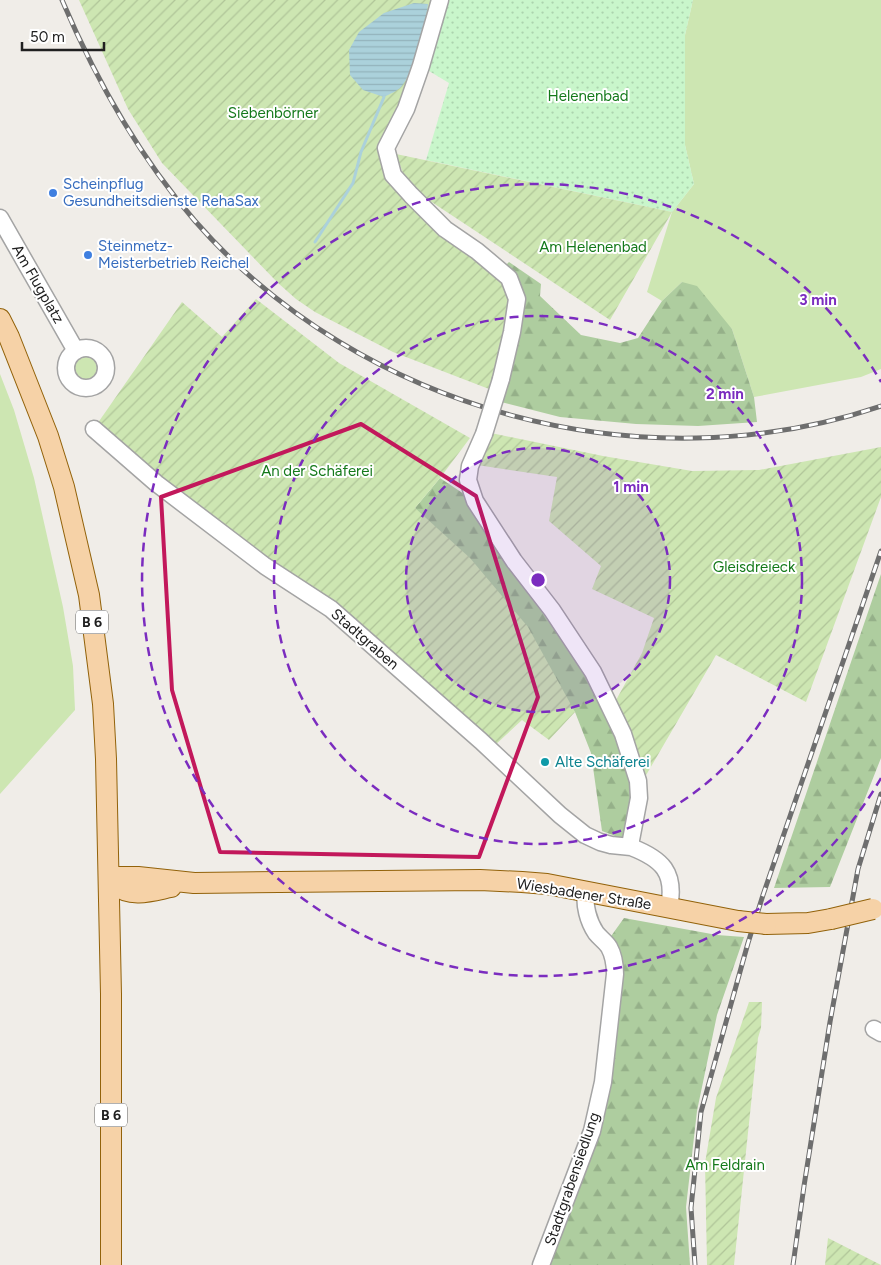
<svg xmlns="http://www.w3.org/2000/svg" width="881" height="1265" font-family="Figtree,sans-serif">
	<defs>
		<pattern id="forest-firs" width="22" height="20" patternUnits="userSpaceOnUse" patternTransform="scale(1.25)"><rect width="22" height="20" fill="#aecd9f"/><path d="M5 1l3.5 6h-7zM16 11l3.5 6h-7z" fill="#95b089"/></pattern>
		<pattern id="park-dots" width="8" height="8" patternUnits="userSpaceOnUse" patternTransform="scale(1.25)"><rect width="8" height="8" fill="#c9f6cb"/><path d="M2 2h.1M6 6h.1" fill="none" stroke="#acd3ae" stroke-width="1.8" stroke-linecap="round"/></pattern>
		<pattern id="garden-furrows" width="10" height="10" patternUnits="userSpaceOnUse" patternTransform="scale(1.25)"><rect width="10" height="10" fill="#cde6b2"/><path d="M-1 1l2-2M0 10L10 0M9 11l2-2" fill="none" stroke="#b0c599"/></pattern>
		<pattern id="water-rules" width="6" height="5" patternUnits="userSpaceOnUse" patternTransform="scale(1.25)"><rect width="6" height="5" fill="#abd1db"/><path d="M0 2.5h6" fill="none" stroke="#93b3bc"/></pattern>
	</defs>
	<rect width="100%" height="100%" fill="#f0ede8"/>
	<path fill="#cde6b2" d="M693,0H881V369L861,377L754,397L732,329L682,282L662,301L647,292L672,212L694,184L685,145V35Z
		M74 368a12 12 0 1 1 24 0a12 12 0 1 1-24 0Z
		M0,374L14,410L34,478L63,607L73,666L75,710L0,794Z"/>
	<path fill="url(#forest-firs)" d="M509,262L541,284L540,296L581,335L620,343L638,338L662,301L682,282L697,286L732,329L754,397L757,422L698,426L636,424L560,417L501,402L524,309L519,285L505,266Z
		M440,478L464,494L593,684L615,728L630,778V807L623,839L602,831L591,753L575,712L415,508Z
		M881,574V758L830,887L774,888Z
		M624,918L717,935L744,937L717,1015L697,1111L686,1207L690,1265H549L609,1083V939Z"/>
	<path fill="url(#park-dots)" d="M443,0H693L685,35V145L694,184L672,212L426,160L449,83L429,71Z"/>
	<path fill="url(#garden-furrows)" d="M79,0H434L417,69L383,149L392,179L509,278L517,299L497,373L489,389L393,352L315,312L296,299L278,283L162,163L128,109Z
		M396,154L672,212L610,320L415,191L403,173Z
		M256,299L339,363L470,438L440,478L415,508L470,558L528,627L575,712L549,740L522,720L493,747L95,427L182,302L222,337Z
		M491,433L603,456L692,471L759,470L881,447V497L806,702L716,655L645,777L615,702L642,653L654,618L592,589L601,566L549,521L557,477L477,465Z
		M749,1002H762L761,1028L758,1038L734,1265H707L705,1163L716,1098Z
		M828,1238L881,1265H825Z"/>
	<path fill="url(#water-rules)" d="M414,3L428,4C426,22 413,75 401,87C397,91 390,94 384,97L363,90L350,75L349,50L359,32L384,13Z"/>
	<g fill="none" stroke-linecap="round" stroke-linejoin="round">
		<path stroke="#abd1db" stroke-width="3" d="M315,242L353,183L361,152L384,97"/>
		<defs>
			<path id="minor" d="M440,0L421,66L406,109L386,148L393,175L411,195L445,229L477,251L509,278L517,299L512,332L501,379
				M0,218L76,351
				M66 368a20 20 0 1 1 40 0a20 20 0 1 1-40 0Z
				M94,429L156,483L265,566L331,609L481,741L560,815L585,835L600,842L611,845L631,847
				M484,434L470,466L468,480L475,501L514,561L552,610L593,672L623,734L638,781L639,798L631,840V847C662,859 676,872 669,908
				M874,1029L881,1033
				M541,1265L592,1131L603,1082L615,974C615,965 614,956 609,947C606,942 600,938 596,933C588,921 584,905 586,892"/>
			<path id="major" d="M0,319L9,337L48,436L64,487L89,595L103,704L106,759L111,994V1265
				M109,877H138L194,883L480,880L522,882L547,884L738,921
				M109,877C111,879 114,883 117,886C131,898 155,890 171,887
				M766,924L808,923L831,919"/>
		</defs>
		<use href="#minor" stroke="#a4a4a4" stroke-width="19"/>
		<use href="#major" stroke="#92620a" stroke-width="22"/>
		<use href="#minor" stroke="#fff" stroke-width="16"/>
		<use href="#major" stroke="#f6d2a7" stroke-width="20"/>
		<defs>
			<path id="rail" d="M62,0C96,80 138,155 195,221C361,411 642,487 881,406
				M695,1265L691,1208L701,1112L748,943L763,895L881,551
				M793,1265L804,1186L830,1022L858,869L881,794"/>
		</defs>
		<use href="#rail" stroke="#6e6e6e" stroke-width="5"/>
		<use href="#rail" stroke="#fff" stroke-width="3" stroke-dasharray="9" stroke-linecap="butt"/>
		<defs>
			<path id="minor-bridge" d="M484,434L501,379"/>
			<path id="major-bridge" d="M831,919L873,909
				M738,921L766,924"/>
		</defs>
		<use href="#minor-bridge" stroke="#a4a4a4" stroke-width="19" stroke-linecap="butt"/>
		<use href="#major-bridge" stroke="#92620a" stroke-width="22" stroke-linecap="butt"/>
		<use href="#minor-bridge" stroke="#fff" stroke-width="16"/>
		<use href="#major-bridge" stroke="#f6d2a7" stroke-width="20"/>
	</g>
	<path fill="none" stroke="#c2185b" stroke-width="4" stroke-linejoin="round" d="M361,424L476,496L538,697L479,857L220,852L172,690L161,497Z"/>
	<circle cx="538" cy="580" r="132" fill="#7b2cbf" fill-opacity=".12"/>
	<g fill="none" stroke="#7b2cbf" stroke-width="2.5" stroke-dasharray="9 6">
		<circle cx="538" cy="580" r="132"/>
		<circle cx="538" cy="580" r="264"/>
		<path d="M881 778A396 396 0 1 1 881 382"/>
	</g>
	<g fill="#3f7fe0" stroke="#fff" stroke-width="2">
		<circle cx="53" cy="193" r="5"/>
		<circle cx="88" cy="255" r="5"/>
	</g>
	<circle fill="#0f9aa8" stroke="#fff" stroke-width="2" cx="545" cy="762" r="5"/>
	<g text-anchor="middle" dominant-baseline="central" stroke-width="4" stroke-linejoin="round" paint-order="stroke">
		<g fill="#fff" stroke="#636363" stroke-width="1">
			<rect x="76" y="610.5" width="32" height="23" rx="4"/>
			<rect x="95" y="1103.5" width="32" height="23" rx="4"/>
		</g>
		<g font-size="14" font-weight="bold" fill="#202020">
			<text x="92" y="622">B 6</text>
			<text x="111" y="1115">B 6</text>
		</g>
		<g font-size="15" fill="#14791a" stroke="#fff">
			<text x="588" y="96">Helenenbad</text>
			<text x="273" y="113">Siebenbörner</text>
			<text x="593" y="247">Am Helenenbad</text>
			<text x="317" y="471">An der Schäferei</text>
			<text x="754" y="567">Gleisdreieck</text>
			<text x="725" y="1165">Am Feldrain</text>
		</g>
		<g font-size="15" fill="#366cbe" stroke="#fff" text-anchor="start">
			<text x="63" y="184">Scheinpflug<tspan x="63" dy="17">Gesundheitsdienste RehaSax</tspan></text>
			<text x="98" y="246">Steinmetz-<tspan x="98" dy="17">Meisterbetrieb Reichel</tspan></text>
		</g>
		<g font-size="15" fill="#202020" stroke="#fff">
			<text transform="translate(38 284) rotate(60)">Am Flugplatz</text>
			<text transform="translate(365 639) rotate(41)">Stadtgraben</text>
			<text transform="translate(584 894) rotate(9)">Wiesbadener Straße</text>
			<text transform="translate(572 1179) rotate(-71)">Stadtgrabensiedlung</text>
		</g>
		<g font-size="15" fill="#0d838f" stroke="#fff" text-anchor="start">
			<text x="555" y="762">Alte Schäferei</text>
		</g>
	</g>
	<circle cx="538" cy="580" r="8" fill="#7b2cbf" stroke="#fff" stroke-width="2.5"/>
	<g font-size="15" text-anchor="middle" font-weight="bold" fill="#7b2cbf" stroke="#fff" stroke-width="4" stroke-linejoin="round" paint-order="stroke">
		<text x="818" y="305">3 min</text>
		<text x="725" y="399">2 min</text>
		<text x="631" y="492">1 min</text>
	</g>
	<path d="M22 42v8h82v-8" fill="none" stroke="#202020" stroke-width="2.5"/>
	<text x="30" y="42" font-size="15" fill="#202020" stroke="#ffffff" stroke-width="4" paint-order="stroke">50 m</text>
</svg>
